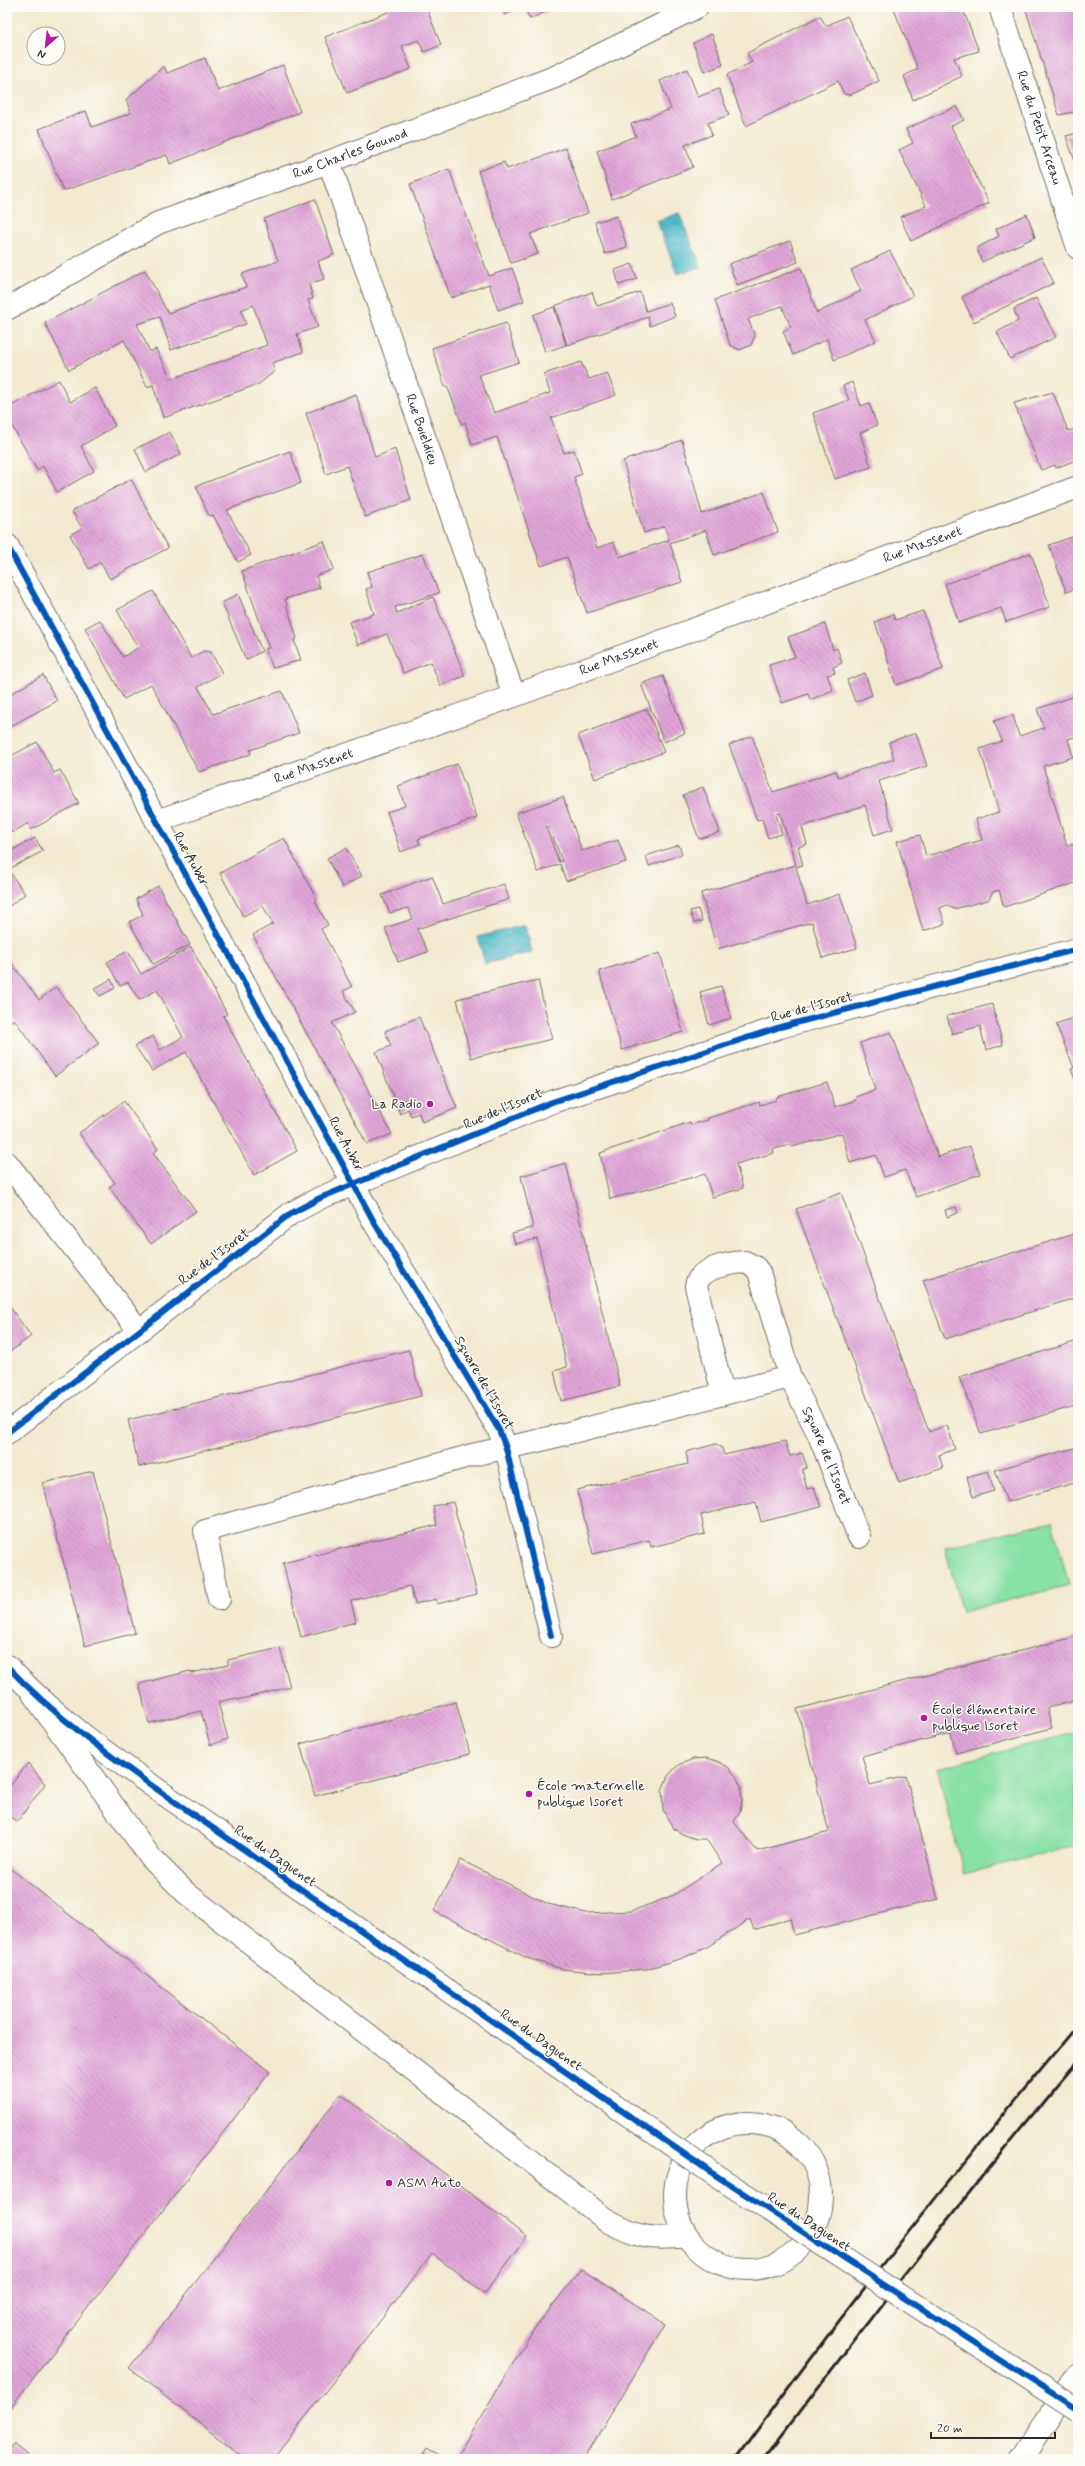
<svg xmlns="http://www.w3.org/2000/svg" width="1085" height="2466" font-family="Mynerve,sans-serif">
	<defs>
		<pattern id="water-waves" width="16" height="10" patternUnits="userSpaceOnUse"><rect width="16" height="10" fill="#4dbac8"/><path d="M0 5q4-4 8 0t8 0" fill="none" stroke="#4097a3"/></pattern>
		<pattern id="building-back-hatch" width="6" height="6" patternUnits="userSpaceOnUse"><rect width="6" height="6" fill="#e0a4d7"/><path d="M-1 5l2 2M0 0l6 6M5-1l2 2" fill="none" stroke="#b686af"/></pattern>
	</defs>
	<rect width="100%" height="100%" fill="#fdfcf7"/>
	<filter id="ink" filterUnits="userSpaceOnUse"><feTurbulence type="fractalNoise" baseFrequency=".025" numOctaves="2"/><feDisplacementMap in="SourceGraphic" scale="8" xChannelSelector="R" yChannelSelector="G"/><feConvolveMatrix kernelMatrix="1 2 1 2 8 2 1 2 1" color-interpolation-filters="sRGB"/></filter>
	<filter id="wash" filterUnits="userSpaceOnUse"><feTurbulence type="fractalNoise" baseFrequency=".012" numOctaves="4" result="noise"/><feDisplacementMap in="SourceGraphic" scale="16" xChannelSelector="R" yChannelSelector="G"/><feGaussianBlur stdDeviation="0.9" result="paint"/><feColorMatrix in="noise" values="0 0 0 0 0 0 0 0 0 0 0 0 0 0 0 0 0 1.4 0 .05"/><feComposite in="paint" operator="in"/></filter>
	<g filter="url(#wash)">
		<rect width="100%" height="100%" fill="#f2e9d0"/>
		<path fill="#88e1a6" stroke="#5a8668" d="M1052,1521L1069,1585L962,1612L945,1548Z
			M1078,1732V1845L964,1874L937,1768Z"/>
		<path fill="url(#water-waves)" stroke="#3c727a" d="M679,213L701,267L677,274L657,221Z
			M525,925L532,952L485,964L478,937Z"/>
		<g id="blocks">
			<path fill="url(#building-back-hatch)" fill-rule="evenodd" d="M386,7H426L441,45L424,52L418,40L402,46L411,69L347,93L325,37L388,12Z
				M501,7H521L505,15Z
				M524,7H556L530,19Z
				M893,7H962L979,51L954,58L962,76L913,100L904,76L918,69Z
				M1025,7H1078V111L1059,115Z
				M820,16L826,26L847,16L879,81L850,95L844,94L838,81L746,126L727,75L752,62L747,53Z
				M712,34L723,65L704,72L693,43Z
				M205,58L218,91L283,65L300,112L170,164L167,155L63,191L39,129L86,111L92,127L131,113L126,100L164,66L167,73Z
				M687,69L698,97L719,89L729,115L708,123L712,135L685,145L693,167L612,199L597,151L636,136L631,124L671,109L660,81Z
				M957,106L964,120L951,126L989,203L911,241L900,217L926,206L899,150L913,143L906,129Z
				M1078,133V170L1066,136Z
				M566,148L588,213L530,234L538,254L511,263L478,171L504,162L507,169Z
				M449,169L489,276L512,268L524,301L498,310L489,284L451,298L410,184Z
				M315,199L334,255L318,261L324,279L309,284L313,299L308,300L318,327L297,334L303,352L272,363L275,371L259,384L163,418L153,385L147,387L124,340L69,370L45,323L145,270L168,313L246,287L242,274L278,261L264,219ZM253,305L267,345L171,379L156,349L150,352L137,324L160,317L171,350L246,324L241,310Z
				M1027,214L1035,237L982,262L977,248L999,236L996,229Z
				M617,216L627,247L605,254L595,222Z
				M790,241L798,262L737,285L729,264Z
				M890,251L913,296L865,320L876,341L834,360L827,339L793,355L783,331L791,327L782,306L748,319L755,336L751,345L740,350L730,345L715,300L801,268L817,313L861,291L851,270Z
				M1041,257L1054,283L974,322L962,297Z
				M632,264L637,279L619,285L615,270Z
				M592,292L597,306L640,292L646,311L670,303L675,316L650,326L648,317L567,345L555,306Z
				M1036,298L1056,337L1010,359L997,332L1018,321L1014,309Z
				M554,307L566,345L545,352L533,315Z
				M506,323L519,362L479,375L494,413L550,393L544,374L581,362L589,379L607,373L616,395L551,418L564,453L574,450L582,474L574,477L597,548L614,542L619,557L669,540L665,526L644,533L623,461L682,440L702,514L764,492L778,532L714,555L706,530L670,543L682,582L587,613L567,557L541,566L497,437L472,445L465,422L462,424L447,386L445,387L432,348Z
				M59,380L70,402L95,388L115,426L81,446L94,471L57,492L43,466L37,470L7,417V408Z
				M852,382L861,406L869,403L877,425L860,433L871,467L835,479L813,413L849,400L843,386Z
				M1053,392L1068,431L1078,428V459L1056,468L1055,465L1041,470L1014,403Z
				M356,394L375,457L395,449L411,500L365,517L347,466L326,474L306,413Z
				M170,432L181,454L146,472L135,449Z
				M290,451L301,483L227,510L251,555L238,562L213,515L209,516L196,486Z
				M131,479L168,548L110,579L100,562L89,569L70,535L82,528L72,511Z
				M1078,535V588L1066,592L1049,545Z
				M324,541L334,569L316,576L320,588L285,599L297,639L294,640L301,660L273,668L265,649L269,648L242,571Z
				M1031,553L1050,607L1006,622L1001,608L959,623L945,584Z
				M423,554L439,593L395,607L397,613L433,597L465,676L440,685L431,662L403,673L387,634L358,645L349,622L374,614L366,589L372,587L367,572Z
				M153,591L191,658L204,651L211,652L222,673L198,687L213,714L282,691L299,733L250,750L251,754L199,772L151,684L124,699L85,628L100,620L123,657L138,648L117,610Z
				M238,594L262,651L246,660L222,603Z
				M923,611L943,669L896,685L875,622L893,614L895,620Z
				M825,624L833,650L837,648L842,663L833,667L835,673L827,675L833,690L810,700L808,694L782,703L769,665L795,657L788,637Z
				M865,673L872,695L855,702L847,680Z
				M43,675L57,701L7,728V696Z
				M663,676L685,733L664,742L641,684Z
				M1078,695V736L1068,739L1073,757L1043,766L1067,846L1078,843V882L1004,907L999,890L993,892L988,900L954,909L947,905L940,908L945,924L923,931L897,841L920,835L926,856L982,840L976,819L999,812L980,749L1002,741L994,721L1013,715L1019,736L1044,728L1037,709Z
				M647,709L664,752L595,779L578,735Z
				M916,733L927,766L879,781L893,829L874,835L865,805L802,827L807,844L798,847L803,865L796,867L807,905L840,894L857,948L822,958L812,922L717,949L701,893L796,865L780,813L776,814L782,834L768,838L762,819L757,820L729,745L752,736L773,792L836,771L838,777L894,759L889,742Z
				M37,742L54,773L60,770L79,803L31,830L28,823L12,833L7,824V758Z
				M457,764L477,818L418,839L420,844L401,852L387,812L405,806L398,786Z
				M703,787L720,832L699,839L683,795Z
				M563,797L582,851L618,840L626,862L566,881L560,864L538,872L516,813ZM549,826L562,861L559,862L546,827Z
				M35,838L43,851L11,868L7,853Z
				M284,838L317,900L315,901L328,925L321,929L352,987L343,991L355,1012L332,1023L392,1134L367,1144L253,935L273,924L263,906L243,916L220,873Z
				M679,845L682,854L649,866L646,856Z
				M346,848L362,876L342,887L327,858Z
				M7,868L25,894L7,908Z
				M432,876L443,904L504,884L509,899L417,929L428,952L398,962L385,928L413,919L408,908L390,913L382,895Z
				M158,886L190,945L153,964L129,922L143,915L136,899Z
				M698,909L702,921L694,923L690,911Z
				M191,947L227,1014L223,1016L297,1151L254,1175L186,1052L152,1071L135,1046L153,1036L160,1050L183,1037L157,990L139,1000L128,982L120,986L107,962L128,951L141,974Z
				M660,953L683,1032L622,1050L599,971Z
				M7,957L39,1000L56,987L99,1043L55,1076L14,1019L7,1024Z
				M111,979L115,988L100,996L94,989Z
				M538,980L552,1039L471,1058L457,999Z
				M721,986L731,1018L709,1025L700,992Z
				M992,1004L1003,1045L986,1050L980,1026L952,1034L947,1016Z
				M1078,1016V1087L1071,1069L1074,1068L1056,1024Z
				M419,1017L457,1108L422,1122L419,1113L411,1116L408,1109L400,1114L376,1052L391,1046L385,1031Z
				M891,1032L938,1157L970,1146L980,1174L916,1197L905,1170L884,1177L876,1155L850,1163L842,1133L792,1147L791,1145L773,1149L774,1153L736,1164L743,1188L712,1197L705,1174L610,1199L600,1153L690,1122L691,1125L708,1120V1118L759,1102L760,1105L776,1100L777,1097L827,1082L835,1107L856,1100L855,1097L875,1090L860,1043Z
				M124,1101L158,1149L153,1153L196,1211L151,1244L109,1187L115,1183L79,1133Z
				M566,1163L620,1386L561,1401L554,1371L567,1367L537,1239L515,1244L512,1233L533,1228L521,1176Z
				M841,1193L929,1432L947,1425L955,1449L939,1455L943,1468L899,1483L796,1209Z
				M956,1207L958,1213L947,1217L945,1210Z
				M1078,1233V1297L945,1339L923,1280Z
				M7,1303L31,1336L7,1354Z
				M1078,1341V1405L981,1434L959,1377Z
				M409,1350L421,1396L139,1467L128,1420Z
				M785,1441L790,1456L802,1453L807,1467L802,1470L807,1489L814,1487L821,1507L761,1522L756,1502L701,1515L705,1534L651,1547L649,1540L593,1554L577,1490L688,1464L686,1452L716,1444L722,1448L724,1455Z
				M1078,1447V1482L1007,1502L995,1470Z
				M93,1471L135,1633L85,1646L43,1483Z
				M988,1471L994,1491L973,1497L967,1477Z
				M453,1502L477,1594L437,1604L436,1599L415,1604L410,1586L351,1601L356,1622L301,1637L283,1563L437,1525L433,1506Z
				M1078,1636V1700L1047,1708L1052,1728L956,1753L951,1733L862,1756L870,1785L906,1776L938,1899L794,1935L790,1918L754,1930L750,1919L707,1947L683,1958L646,1969L603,1973L562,1969L527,1958L434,1911L461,1860L548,1904L586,1913L632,1911L674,1895L722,1863L706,1839H696L682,1834L673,1828L663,1810L662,1790L668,1776L678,1765L693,1759L706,1758L717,1761L728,1767L736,1776L741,1787L742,1800L740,1811L734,1822L757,1851L829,1832L797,1709Z
				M280,1648L290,1687L237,1700L236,1698L218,1702L228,1739L210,1745L201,1711L149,1723L139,1684L190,1671L192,1673L228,1665V1660Z
				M456,1702L470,1754L315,1796L300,1744Z
				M28,1763L45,1784L17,1822L7,1814V1790Z
				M7,1866L270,2072L7,2412Z
				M341,2094L527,2237L485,2293L432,2254L273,2459H245L129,2368Z
				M581,2269L665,2324L584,2459H455L532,2332Z
				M13,2444L32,2459H7V2452Z
				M426,2449L443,2459H420Z"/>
		</g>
	</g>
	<g filter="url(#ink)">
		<use href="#blocks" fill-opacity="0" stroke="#716e65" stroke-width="1"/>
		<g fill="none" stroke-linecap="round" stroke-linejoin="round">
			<defs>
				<g id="minor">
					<path id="s1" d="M1000,7L1078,248"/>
					<path id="s2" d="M329,162L514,696"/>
					<path id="s3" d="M7,309L158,223L304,171L555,77L697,7"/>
					<path d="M7,545L374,1222L499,1430L506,1448L551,1636"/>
					<path id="s4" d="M157,821L514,696L1078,487"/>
					<path d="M7,1163L138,1329"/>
					<path id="s5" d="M790,1377L819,1435L859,1537"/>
					<path d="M7,1433L290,1214L320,1198L552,1102L780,1027L1078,949"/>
					<path d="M219,1599L205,1531L472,1455L533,1442L790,1377L759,1272L755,1267L745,1262C728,1263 699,1268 696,1286L723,1394"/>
					<path d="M7,1666C54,1716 110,1756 165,1795"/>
					<path d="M33,1694L151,1858L186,1893L609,2222C639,2238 652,2240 686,2236"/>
					<circle cx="748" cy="2196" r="73"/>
					<path d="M1021,2459L1078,2374"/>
				</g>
			</defs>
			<use href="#minor" stroke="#716e65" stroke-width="24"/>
			<use href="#minor" stroke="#fff" stroke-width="22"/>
			<path stroke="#2b2b2b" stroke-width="3" d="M736,2459C844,2310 959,2166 1078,2025
				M764,2459C866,2324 968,2189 1078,2061"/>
			<defs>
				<path id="minor-bridge" d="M165,1795L709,2171L1078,2411"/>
			</defs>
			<use href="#minor-bridge" stroke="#716e65" stroke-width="24" stroke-linecap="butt"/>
			<use href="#minor-bridge" stroke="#fff" stroke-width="22"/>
			<defs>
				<path id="cycleway" d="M7,545L374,1222L499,1430L506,1448L551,1636
					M7,1433L290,1214L320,1198L552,1102L780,1027L1078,949
					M7,1666C54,1716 110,1756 165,1795L709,2171L1078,2411"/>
			</defs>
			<use href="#cycleway" stroke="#fdfcf7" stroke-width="8"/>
			<use href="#cycleway" stroke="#0057b8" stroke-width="6"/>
		</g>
	</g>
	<g fill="#b5179e" stroke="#fdfcf7" stroke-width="1.5">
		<circle cx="430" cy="1104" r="4"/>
		<circle cx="924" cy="1718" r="4"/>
		<circle cx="529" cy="1794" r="4"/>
		<circle cx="389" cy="2183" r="4"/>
	</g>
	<g text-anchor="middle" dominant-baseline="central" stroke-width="3" stroke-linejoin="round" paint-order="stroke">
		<g font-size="14" fill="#2b2b2b" stroke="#fdfcf7">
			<text stroke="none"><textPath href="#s1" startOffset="127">Rue du Petit Arceau</textPath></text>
			<text stroke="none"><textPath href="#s3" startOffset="378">Rue Charles Gounod</textPath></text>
			<text stroke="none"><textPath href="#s2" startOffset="283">Rue Boieldieu</textPath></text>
			<text stroke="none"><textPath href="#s4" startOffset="814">Rue Massenet</textPath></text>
			<text stroke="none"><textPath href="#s4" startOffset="490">Rue Massenet</textPath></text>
			<text stroke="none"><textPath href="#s4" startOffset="166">Rue Massenet</textPath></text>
			<text transform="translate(191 859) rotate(61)">Rue Auber</text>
			<text transform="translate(812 1007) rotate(-15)">Rue de l'Isoret</text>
			<text transform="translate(503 1109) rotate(-23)">Rue de l'Isoret</text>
			<text transform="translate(346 1144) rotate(62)">Rue Auber</text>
			<text transform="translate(214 1257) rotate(-37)">Rue de l'Isoret</text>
			<text transform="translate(484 1383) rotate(60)">Square de l'Isoret</text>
			<text stroke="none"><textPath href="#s5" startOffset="87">Square de l'Isoret</textPath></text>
			<text transform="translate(275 1856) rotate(35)">Rue du Daguenet</text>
			<text transform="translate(541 2040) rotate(35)">Rue du Daguenet</text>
			<text transform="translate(809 2222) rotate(33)">Rue du Daguenet</text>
		</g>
		<g font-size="14" fill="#2b2b2b" stroke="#fdfcf7" text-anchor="start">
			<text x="422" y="1104" text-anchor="end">La Radio</text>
			<text x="932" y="1710">École élémentaire<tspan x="932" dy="16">publique Isoret</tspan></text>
			<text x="537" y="1786">École maternelle<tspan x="537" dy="16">publique Isoret</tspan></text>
			<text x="397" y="2183">ASM Auto</text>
		</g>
	</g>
	<rect width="1085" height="2466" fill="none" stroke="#fdfcf7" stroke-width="24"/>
	<g transform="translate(46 46) rotate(208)"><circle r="19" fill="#fdfcf7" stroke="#a9a8a5"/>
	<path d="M0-3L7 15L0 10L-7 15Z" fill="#b5179e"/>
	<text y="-6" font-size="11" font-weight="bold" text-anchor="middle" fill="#2b2b2b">N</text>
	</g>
	<path d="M931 2432v6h124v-6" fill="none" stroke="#2b2b2b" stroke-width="2"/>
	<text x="937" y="2432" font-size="12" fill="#2b2b2b" stroke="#fdfcf7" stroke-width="3" paint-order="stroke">20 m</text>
</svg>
